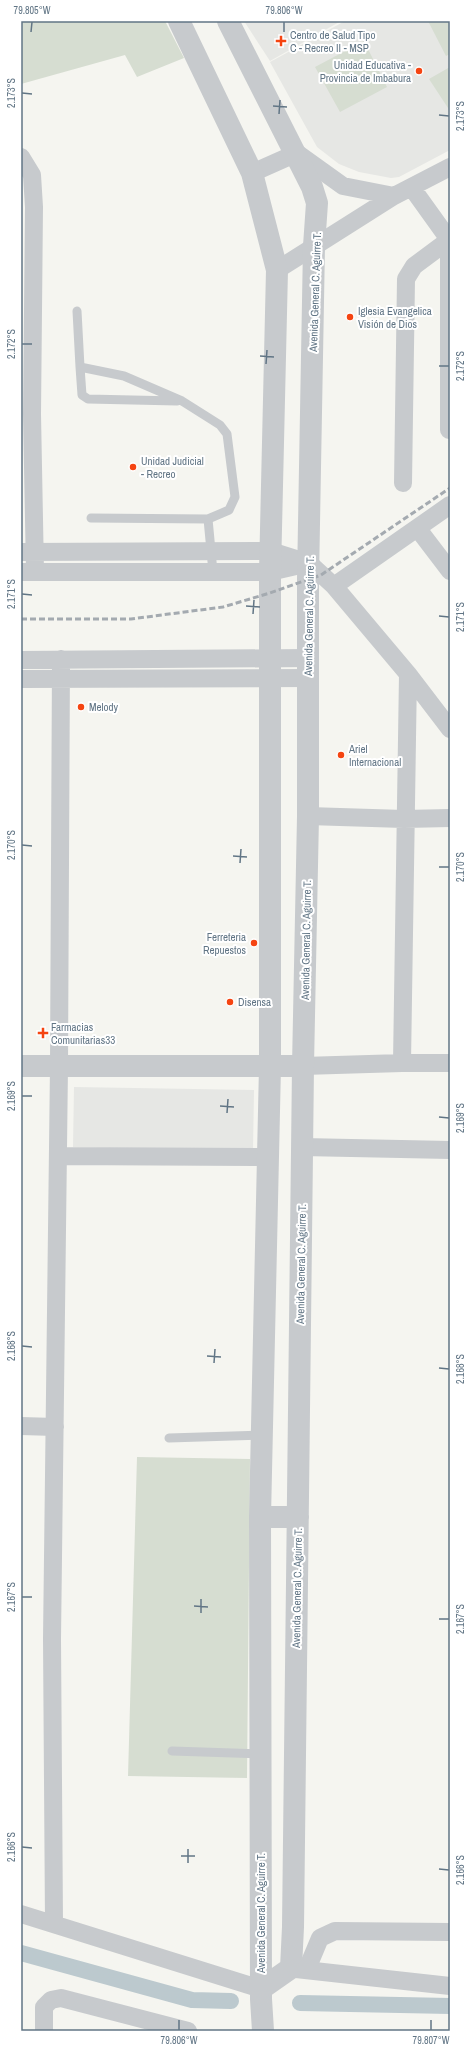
<svg xmlns="http://www.w3.org/2000/svg" width="471" height="2052" font-family="'Archivo Narrow',sans-serif">
	<rect width="100%" height="100%" fill="#f5f5f0"/>
	<path fill="#e6e7e4" d="M244,21H341L270,61Z
		M345,21H450V150L399,177L391,178L359,172L339,164L317,147L270,62Z
		M74,1087L254,1090L253,1150L73,1147Z"/>
	<path fill="#d6ddd1" d="M21,21H165L184,58L137,77L125,55L21,84Z
		M428,21H450V54L446,56Z
		M364,41L387,87L340,112L315,67Z
		M450,67V111L429,79Z
		M137,1457L250,1459L247,1778L128,1776Z"/>
	<g fill="none" stroke-linecap="round" stroke-linejoin="round">
		<path stroke="#bcc9ce" stroke-width="16" d="M21,1953L192,2000L231,2001
			M300,2003L450,2006"/>
		<path stroke="#c7cacd" stroke-width="9" d="M77,311L80,367L124,376L182,401L220,425L227,434L235,497L229,510L208,519L213,572
			M80,367L82,395L88,399L177,401
			M91,518L208,519
			M169,1438L261,1435
			M172,1751L260,1754"/>
		<path stroke="#c7cacd" stroke-width="18" d="M21,157L32,175L34,207L32,414L35,572
			M252,173L297,153L343,186L394,196
			M412,188L450,241
			M277,270L394,196L450,167
			M449,430V240
			M403,483L406,279L414,266L449,240
			M418,529L450,571
			M21,552L271,551L309,563L334,586L408,674L450,729
			M21,572H270L309,563
			M334,586L450,505
			M21,660L308,658
			M21,679L308,678
			M308,816L404,819L450,818
			M402,1063L408,674
			M303,1066L402,1063H450
			M302,1147L450,1150
			M58,1156L268,1157
			M21,1426L55,1427
			M21,1914L261,1989
			M54,1923L52,1639L59,1066L61,659
			M296,1969L450,1986
			M307,1969L320,1938L335,1931L450,1932
			M44,2031V2007L51,2000L61,1998L188,2031"/>
		<path stroke="#c7cacd" stroke-width="22" d="M179,21L252,173L277,270L270,572V1066L260,1517L261,1999L263,2031
			M228,21L312,187L317,203L314,246L308,579V816L303,1066L293,1927L291,1968L261,1989
			M21,1066H303
			M260,1517H298"/>
		<path stroke="#a4aab0" stroke-width="3" stroke-dasharray="6 3" stroke-linecap="butt" d="M21,619H131L223,607L270,593L321,575L450,488"/>
	</g>
	<path fill="none" stroke="#617585" stroke-width="1.5" d="M31,32L32,22M284,32V22M22,93L32,94M273,106L287,107M279,114L280,100M439,115L449,116M22,344H32M260,356L274,357M266,364L267,350M439,366H449M22,594L32,595M246,606L260,607M253,614L254,600M439,616L449,617M22,845L32,846M233,856L247,857M240,863L241,849M439,867H449M22,1096H32M220,1106L234,1107M227,1113L228,1099M439,1117L449,1118M22,1346L32,1347M207,1356L221,1357M214,1363L215,1349M439,1368L449,1369M22,1597H32M194,1606L208,1607M201,1613V1599M439,1619H449M22,1847L32,1848M181,1856H195M188,1863V1849M439,1869L449,1870M179,2030V2020M431,2030V2020"/>
	<g fill="#f54411" stroke="#fff" stroke-width="1.5">
		<path d="M279 35h4v4h4v4h-4v4h-4v-4h-4v-4h4z"/>
		<circle cx="419" cy="71" r="4"/>
		<circle cx="350" cy="317" r="4"/>
		<circle cx="133" cy="467" r="4"/>
		<circle cx="81" cy="707" r="4"/>
		<circle cx="341" cy="755" r="4"/>
		<circle cx="254" cy="943" r="4"/>
		<circle cx="230" cy="1002" r="4"/>
		<path d="M41 1027h4v4h4v4h-4v4h-4v-4h-4v-4h4z"/>
	</g>
	<g text-anchor="middle" dominant-baseline="central" stroke-width="4" stroke-linejoin="round" paint-order="stroke">
		<g font-size="11" fill="#617585" stroke="#fff" text-anchor="start">
			<text x="290" y="35">Centro de Salud Tipo<tspan x="290" dy="13">C - Recreo II - MSP</tspan></text>
			<text x="411" y="65" text-anchor="end">Unidad Educativa -<tspan x="411" dy="13">Provincia de Imbabura</tspan></text>
			<text x="358" y="311">Iglesia Evangelica<tspan x="358" dy="13">Visión de Dios</tspan></text>
			<text x="141" y="461">Unidad Judicial<tspan x="141" dy="13">- Recreo</tspan></text>
			<text x="89" y="707">Melody</text>
			<text x="349" y="749">Ariel<tspan x="349" dy="13">Internacional</tspan></text>
			<text x="246" y="937" text-anchor="end">Ferreteria<tspan x="246" dy="13">Repuestos</tspan></text>
			<text x="238" y="1002">Disensa</text>
			<text x="51" y="1027">Farmacias<tspan x="51" dy="13">Comunitarias33</tspan></text>
		</g>
		<g font-size="11" fill="#617585" stroke="#fff">
			<text transform="translate(315 292) rotate(-88)">Avenida General C. Aguirre T.</text>
			<text transform="translate(309 616) rotate(-89)">Avenida General C. Aguirre T.</text>
			<text transform="translate(306 940) rotate(-89)">Avenida General C. Aguirre T.</text>
			<text transform="translate(301 1264) rotate(-89)">Avenida General C. Aguirre T.</text>
			<text transform="translate(297 1588) rotate(-89)">Avenida General C. Aguirre T.</text>
			<text transform="translate(261 1913) rotate(-90)">Avenida General C. Aguirre T.</text>
		</g>
	</g>
	<rect width="471" height="2052" fill="none" stroke="#ffffff" stroke-width="44"/>
	<rect x="22" y="22" width="427" height="2008" fill="none" stroke="#617585" stroke-width="1.5"/>
	<g font-size="10" text-anchor="middle" fill="#617585">
		<text x="32" y="14">79.805°W</text>
		<text x="284" y="14">79.806°W</text>
		<text transform="translate(11 93) rotate(-90)" y="4">2.173°S</text>
		<text transform="translate(460 116) rotate(-90)" y="4">2.173°S</text>
		<text transform="translate(11 344) rotate(-90)" y="4">2.172°S</text>
		<text transform="translate(460 366) rotate(-90)" y="4">2.172°S</text>
		<text transform="translate(11 594) rotate(-90)" y="4">2.171°S</text>
		<text transform="translate(460 617) rotate(-90)" y="4">2.171°S</text>
		<text transform="translate(11 845) rotate(-90)" y="4">2.170°S</text>
		<text transform="translate(460 867) rotate(-90)" y="4">2.170°S</text>
		<text transform="translate(11 1096) rotate(-90)" y="4">2.169°S</text>
		<text transform="translate(460 1118) rotate(-90)" y="4">2.169°S</text>
		<text transform="translate(11 1346) rotate(-90)" y="4">2.168°S</text>
		<text transform="translate(460 1369) rotate(-90)" y="4">2.168°S</text>
		<text transform="translate(11 1597) rotate(-90)" y="4">2.167°S</text>
		<text transform="translate(460 1619) rotate(-90)" y="4">2.167°S</text>
		<text transform="translate(11 1847) rotate(-90)" y="4">2.166°S</text>
		<text transform="translate(460 1870) rotate(-90)" y="4">2.166°S</text>
		<text x="179" y="2044">79.806°W</text>
		<text x="431" y="2044">79.807°W</text>
	</g>
</svg>
